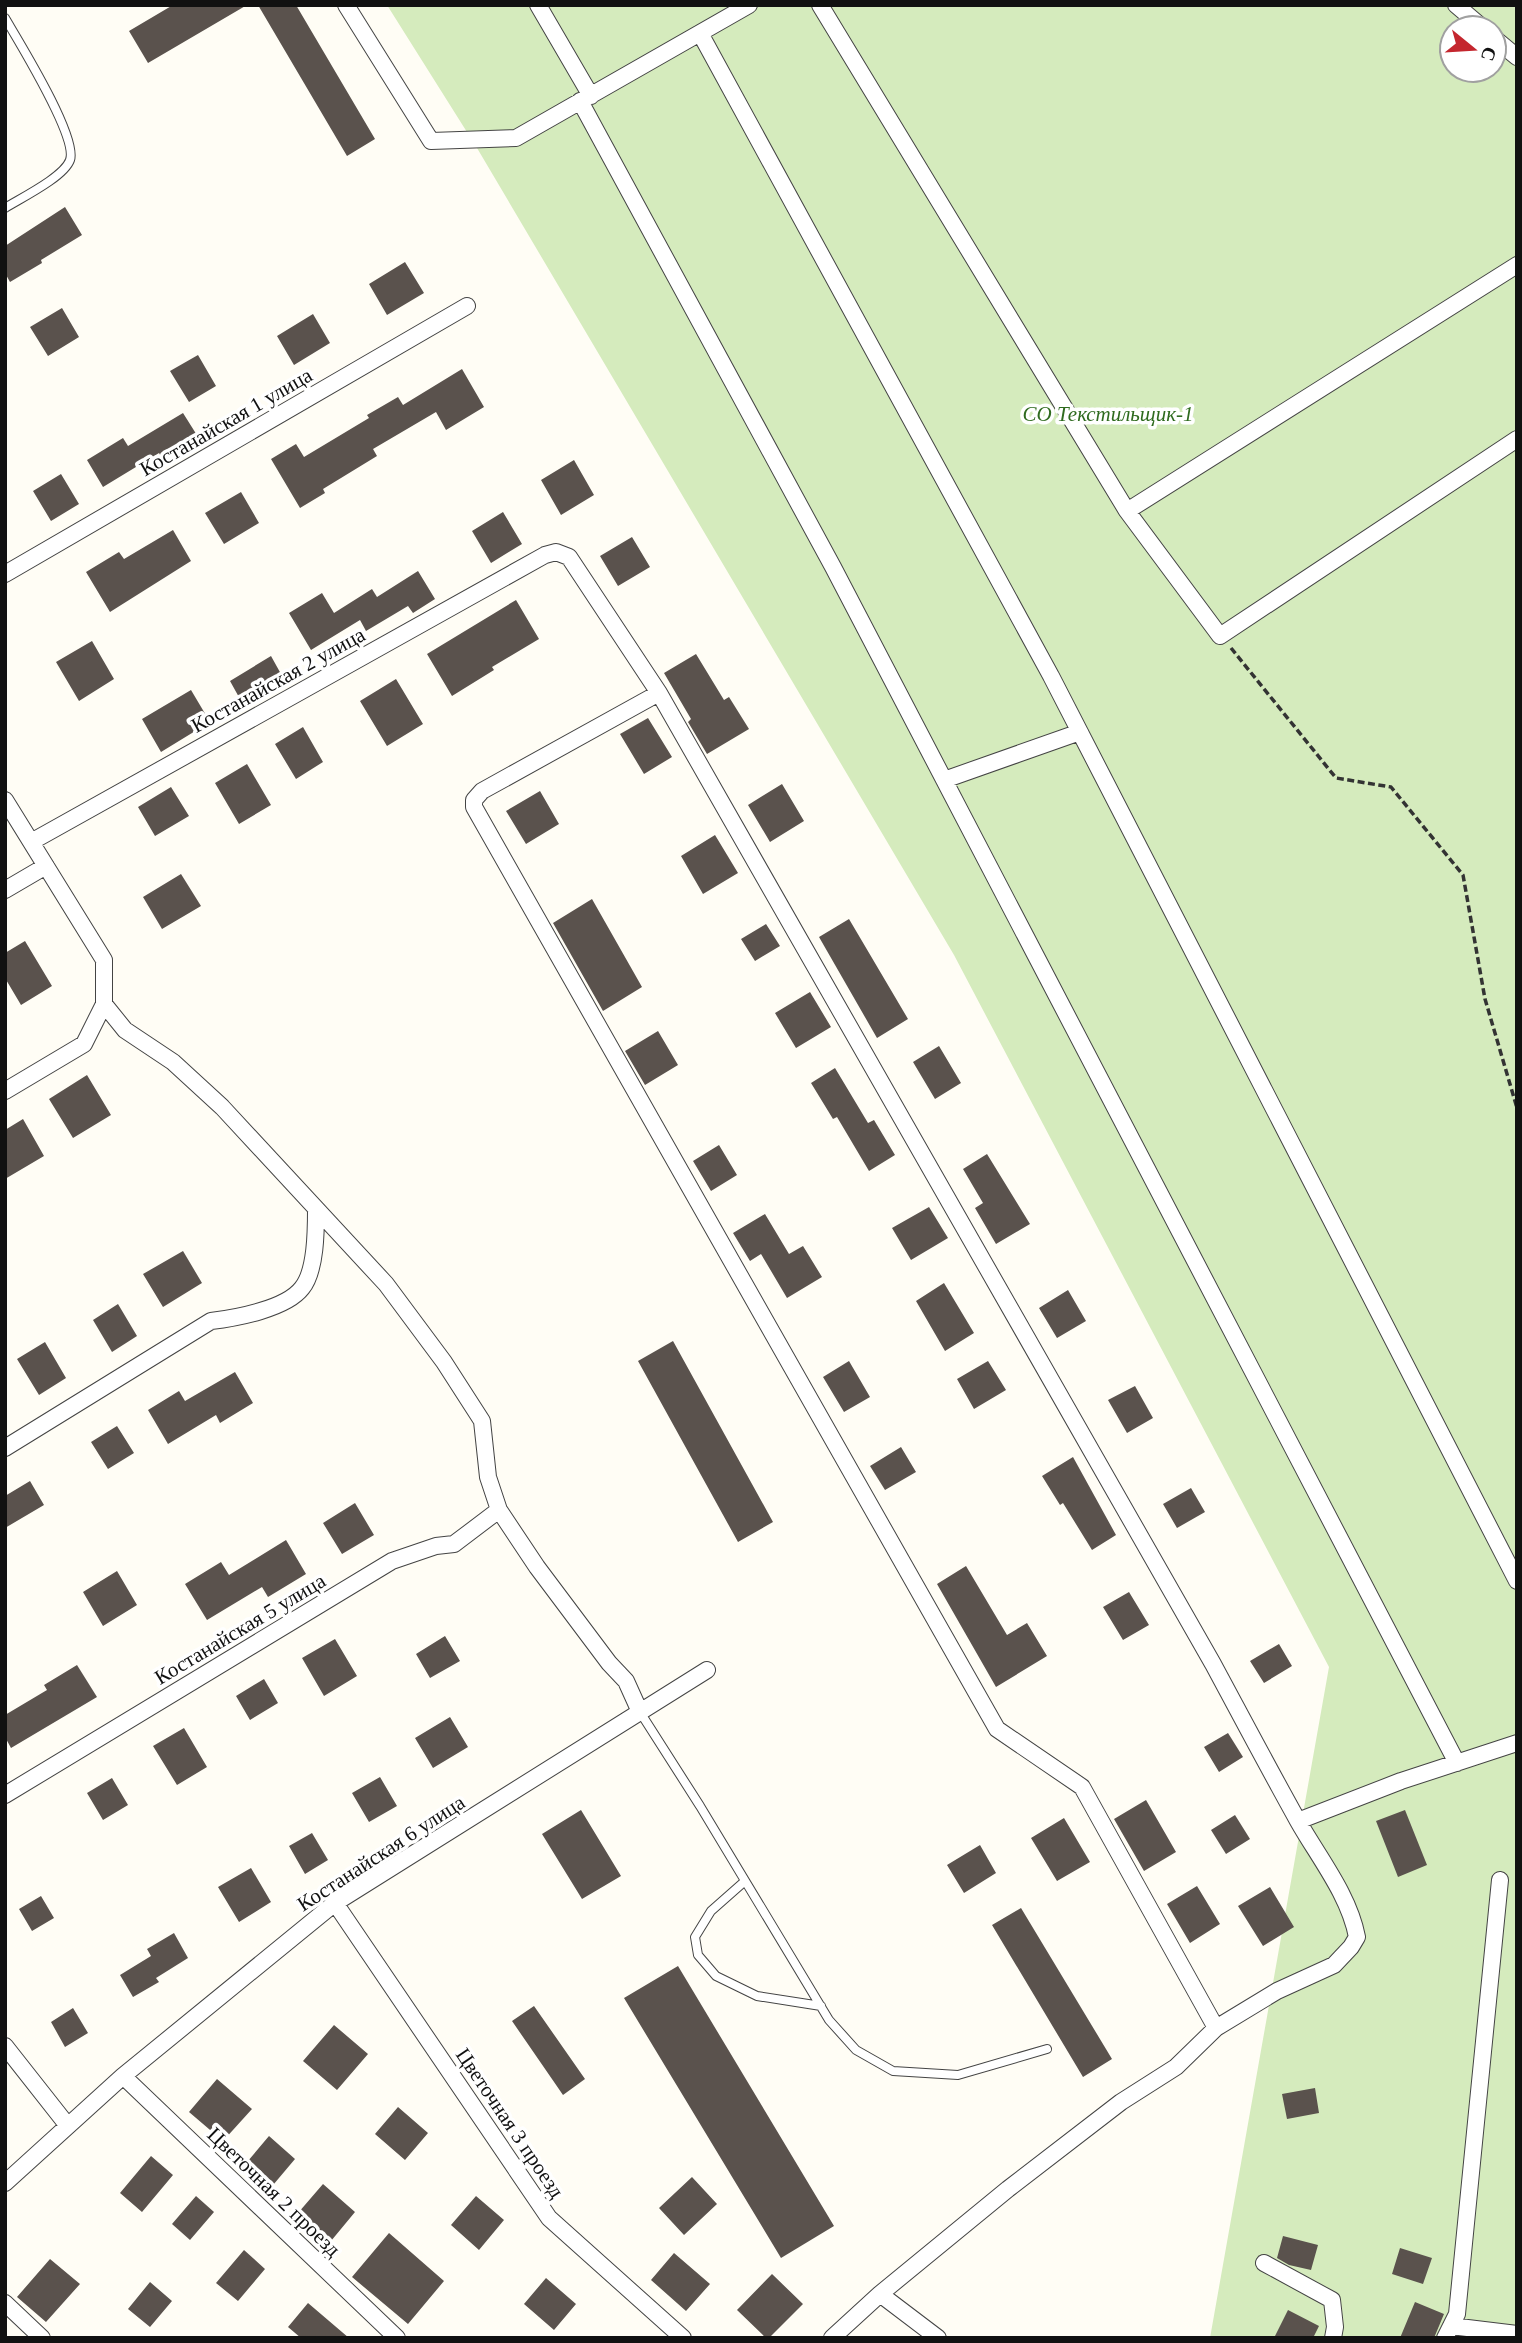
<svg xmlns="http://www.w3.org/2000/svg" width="1522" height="2343" font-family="'Times New Roman',serif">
	<rect width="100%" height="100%" fill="#fffdf5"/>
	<path fill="#d5ebbd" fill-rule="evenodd" d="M387,5H1517V2338H1210L1329,1667L954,955L477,148ZM1452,28H1494V70H1452Z"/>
	<path fill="#5a524d" d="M173,5H247L148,63L129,31Z
		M258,5H296L375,139L347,156Z
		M65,207L82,235L41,260L42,263L10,282L5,273V246Z
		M405,262L424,293L387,315L369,284Z
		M62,308L79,337L48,356L30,327Z
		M313,314L330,343L294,365L277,336Z
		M198,355L216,386L189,402L170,371Z
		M462,369L484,407L446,430L436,412L373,449L377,456L323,489L325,493L300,508L271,459L296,444L304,457L369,418L367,415L398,397L403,405Z
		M183,413L200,440L164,461L159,453L103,487L87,460L123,438L128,446Z
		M574,460L594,495L561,515L541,480Z
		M61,474L79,504L51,521L33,491Z
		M241,492L259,523L224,544L205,513Z
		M503,512L522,544L491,563L472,531Z
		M173,530L191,561L110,612L86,572L119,552L124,559Z
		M632,537L650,567L618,586L600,556Z
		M418,571L435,599L413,613L408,606L366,631L360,620L311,650L289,613L322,593L334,613L372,589L377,597Z
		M516,600L539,639L492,667L494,670L452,696L427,654Z
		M92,641L114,679L79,701L56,662Z
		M696,654L724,700L729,697L749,729L707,754L688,722L691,719L664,673Z
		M271,656L286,683L245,708L230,681Z
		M396,679L423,724L387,746L360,701Z
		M191,690L210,722L161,752L142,719Z
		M648,718L672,757L644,774L620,734Z
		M303,727L323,762L296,779L275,744Z
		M247,764L271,805L239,824L215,783Z
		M782,784L804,821L770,842L748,805Z
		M171,787L189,816L155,836L138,807Z
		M540,791L559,824L526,844L506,811Z
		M715,835L738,873L703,894L681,856Z
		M181,874L201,906L162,929L143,897Z
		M592,899L642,987L603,1011L553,923Z
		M849,919L908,1019L877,1038L819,937Z
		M766,924L780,946L755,961L741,939Z
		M25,941L52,986L21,1005L5,978V953Z
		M810,992L831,1027L796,1048L775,1013Z
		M658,1031L678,1065L645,1085L625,1051Z
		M939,1046L961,1083L935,1099L913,1062Z
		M835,1068L868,1123L874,1120L895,1155L869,1171L837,1117L833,1119L811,1083Z
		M87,1075L111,1115L73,1138L49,1099Z
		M23,1119L44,1156L5,1179V1130Z
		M719,1145L737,1175L711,1191L693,1161Z
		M987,1154L1030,1224L996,1244L975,1208L983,1203L963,1169Z
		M929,1207L948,1238L911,1260L892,1228Z
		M765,1214L789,1254L803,1246L822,1277L787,1298L761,1254L750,1261L733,1233Z
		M183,1251L202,1283L163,1307L143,1274Z
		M944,1283L974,1333L945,1351L916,1301Z
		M1068,1290L1086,1321L1057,1338L1039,1308Z
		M118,1304L137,1336L112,1352L93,1320Z
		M673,1341L773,1522L738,1542L638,1361Z
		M45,1342L66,1378L39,1395L17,1359Z
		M849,1361L870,1397L844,1412L823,1377Z
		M988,1361L1006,1390L974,1409L957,1379Z
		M235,1372L253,1403L220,1423L216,1415L168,1444L148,1410L179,1391L185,1401Z
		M1135,1386L1153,1418L1127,1433L1108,1400Z
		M117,1426L134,1453L108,1469L91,1442Z
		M901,1447L916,1472L885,1490L870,1466Z
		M1073,1457L1116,1535L1092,1550L1063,1503L1060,1505L1042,1476Z
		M30,1481L44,1505L5,1528V1496Z
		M1191,1488L1205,1512L1177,1528L1163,1504Z
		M355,1503L374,1535L342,1554L323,1523Z
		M286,1540L306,1574L268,1597L262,1587L207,1620L185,1584L221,1562L229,1575Z
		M966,1566L1007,1635L1027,1623L1047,1656L996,1687L937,1584Z
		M117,1571L137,1605L103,1626L83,1592Z
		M1129,1592L1149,1625L1123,1640L1103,1607Z
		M445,1636L460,1661L430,1678L416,1654Z
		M335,1639L357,1676L324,1696L302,1658Z
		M1279,1644L1292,1666L1264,1683L1250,1661Z
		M77,1665L97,1697L11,1748L5,1737V1715L47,1690L44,1685Z
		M264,1679L278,1703L250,1720L236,1696Z
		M450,1717L468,1747L433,1768L415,1738Z
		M184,1728L207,1767L177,1785L153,1746Z
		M1228,1733L1243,1757L1219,1772L1204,1747Z
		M380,1777L397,1806L369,1822L352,1793Z
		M112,1778L128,1805L103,1820L87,1793Z
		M1146,1800L1176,1852L1144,1871L1114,1819Z
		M581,1810L621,1876L582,1899L542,1834Z
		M1405,1810L1427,1865L1398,1877L1376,1821Z
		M1235,1815L1250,1839L1226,1854L1211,1830Z
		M1064,1818L1090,1862L1057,1881L1031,1838Z
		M312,1833L328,1860L305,1874L289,1846Z
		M980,1845L996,1873L964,1893L947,1865Z
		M251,1868L271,1902L239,1922L218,1887Z
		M1197,1886L1220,1924L1190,1943L1167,1904Z
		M1270,1887L1294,1927L1263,1946L1238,1906Z
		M41,1896L54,1918L32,1931L19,1909Z
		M1021,1908L1112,2059L1083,2077L992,1925Z
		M174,1933L188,1958L156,1978L159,1982L133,1997L120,1975L151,1956L147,1949Z
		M678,1966L834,2226L781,2258L624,1998Z
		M534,2006L585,2079L563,2095L512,2021Z
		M73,2008L88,2033L65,2047L51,2022Z
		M334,2025L368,2054L337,2090L303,2061Z
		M217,2079L252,2109L223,2141L189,2112Z
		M1315,2088L1319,2113L1287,2119L1282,2094Z
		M398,2107L428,2133L405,2160L375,2134Z
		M269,2136L295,2159L268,2191L242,2168Z
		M151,2156L173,2175L142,2212L120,2193Z
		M692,2177L717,2204L684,2235L659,2208Z
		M323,2184L355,2212L331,2241L298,2213Z
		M196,2196L214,2212L190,2240L172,2224Z
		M476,2196L504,2220L479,2250L451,2225Z
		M389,2233L444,2281L408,2324L352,2277Z
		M1283,2236L1318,2245L1311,2270L1289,2265L1277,2258Z
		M1400,2248L1432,2258L1423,2284L1392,2274Z
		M244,2250L265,2269L238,2301L216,2283Z
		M674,2253L710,2284L686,2311L651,2280Z
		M50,2259L80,2284L46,2322L17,2297Z
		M772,2274L803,2304L769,2338H766L737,2310Z
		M546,2278L576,2304L554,2330L524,2304Z
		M150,2282L172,2301L150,2327L128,2309Z
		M1415,2302L1444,2314L1434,2338H1400Z
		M308,2303L349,2338H301L288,2327Z
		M1288,2310L1319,2326L1313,2338H1274Z"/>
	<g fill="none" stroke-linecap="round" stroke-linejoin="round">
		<defs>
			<path id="service" d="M5,18C19,42 78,137 70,160C64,177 21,198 5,208
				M640,1712L700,1806L829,2020L856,2050L893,2071L958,2075L1047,2049
				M745,1881L711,1911L695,1937L698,1955L716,1976L757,1996L821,2006"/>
			<path id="minor" d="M346,5L431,141L516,138L749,5
				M538,5L591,96
				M820,5L1127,511
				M1456,5L1483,28
				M700,33L1051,676L1517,1581
				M1494,38L1517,57
				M580,101L833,567L1457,1763
				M1517,265L1127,511L1220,636L1517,439
				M5,574L467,306
				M659,693L482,791L474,800V807L997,1729L1082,1787L1216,2028
				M944,780L1080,732
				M5,800L104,960V1004L84,1044L5,1091
				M31,842L545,555L556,552L569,557L659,693L1213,1664C1241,1716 1269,1769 1298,1821C1319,1858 1349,1895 1357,1937L1351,1947L1334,1965L1277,1991L1216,2028L1176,2067L1121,2102L1008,2189L880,2294L832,2338
				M5,890L46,866
				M104,1004L125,1030L173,1062L222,1107L386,1284L444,1362L482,1421L488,1477L499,1510L537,1567L609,1663L626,1681L640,1712
				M5,1448L211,1321C236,1318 286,1309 302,1288C316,1271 316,1230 316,1209
				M5,1795L392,1561L436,1546L454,1544L499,1510
				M1298,1821L1401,1781L1517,1743
				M335,1903L549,2218L683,2338
				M5,2046L68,2126
				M123,2076L397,2338
				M5,2183L123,2076L335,1903L707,1670
				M1264,2263L1332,2300L1335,2327L1333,2338
				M880,2294L938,2338
				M5,2303L42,2338
				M1451,2326L1517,2334
				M1445,2338L1457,2314L1500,1880"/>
		</defs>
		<use href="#service" stroke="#444" stroke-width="10"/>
		<use href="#minor" stroke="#444" stroke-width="18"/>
		<path stroke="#333" stroke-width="3.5" stroke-dasharray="7 3.5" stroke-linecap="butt" d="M1231,648L1336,778L1391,787L1463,875L1485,999L1517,1108"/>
		<use href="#service" stroke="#fff" stroke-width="8"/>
		<use href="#minor" stroke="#fff" stroke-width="16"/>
	</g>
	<g text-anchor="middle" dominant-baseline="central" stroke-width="7" stroke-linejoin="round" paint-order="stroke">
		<g font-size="21" font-style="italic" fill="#2f6b1f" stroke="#fff">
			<text x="1108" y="414">СО Текстильщик-1</text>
		</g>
		<g font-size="21" fill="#111" stroke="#fff">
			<text transform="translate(226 422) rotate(-30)">Костанайская 1 улица</text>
			<text transform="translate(278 680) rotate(-29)">Костанайская 2 улица</text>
			<text transform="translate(240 1629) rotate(-31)">Костанайская 5 улица</text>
			<text transform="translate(381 1853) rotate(-33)">Костанайская 6 улица</text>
			<text transform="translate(510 2123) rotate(56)">Цветочная 3 проезд</text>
			<text transform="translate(274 2192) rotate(44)">Цветочная 2 проезд</text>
		</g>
	</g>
	<rect width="1522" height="2343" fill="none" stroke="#111111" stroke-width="14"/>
	<g transform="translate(1473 49) rotate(108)"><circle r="33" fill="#ffffff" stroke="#a0a0a0" stroke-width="2"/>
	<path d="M0-5L12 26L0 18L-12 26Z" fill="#c4262e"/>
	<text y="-10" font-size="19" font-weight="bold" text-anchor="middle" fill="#111111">С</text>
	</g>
</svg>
